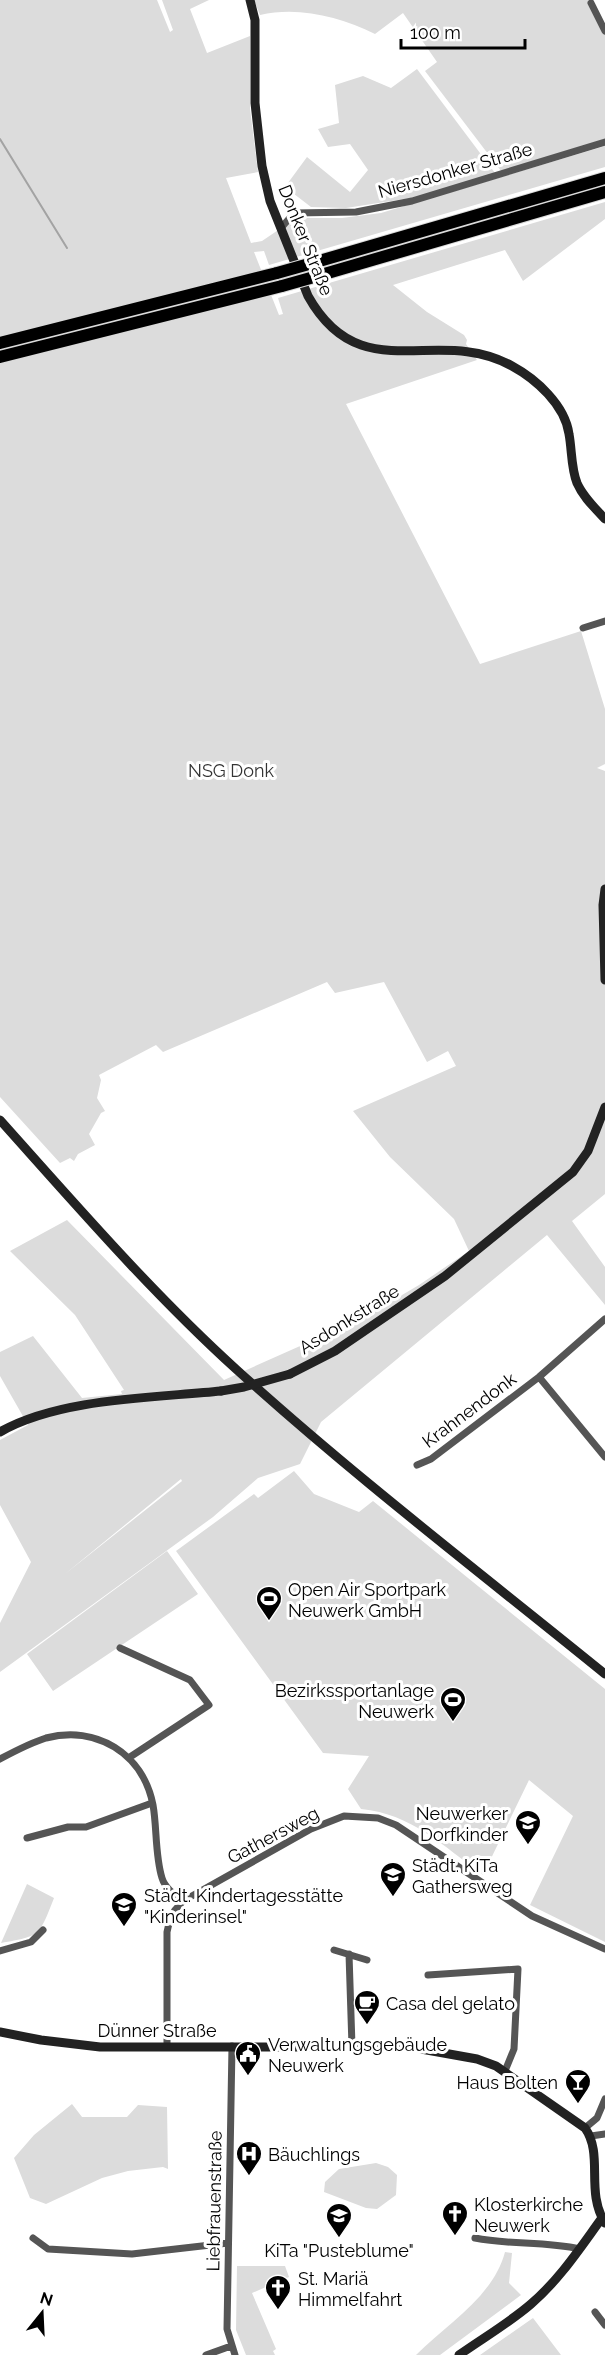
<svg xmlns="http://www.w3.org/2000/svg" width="605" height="2355" font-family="Raleway,sans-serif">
	<rect width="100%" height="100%" fill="#fff"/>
	<path fill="#dcdcdc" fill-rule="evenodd" d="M0,0H157L170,32L173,30L162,0H209L190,9L207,53L250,36V109L258,172L226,178L251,243L262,241L296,218H342L381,213L605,146V167L269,265L264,251L254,252L279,315L283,314L278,298L605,202V219L523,281L505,250L393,285L427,312L464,335L467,340L466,344L477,360L346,404L480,664L581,631L605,709V764L597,768L605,771V1194L572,1221L605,1267V1305L547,1235L321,1422L300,1464L258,1478L213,1517L0,1672V1623L31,1562L0,1505V1440L28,1425L0,1376V1352L33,1336L82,1398L122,1394L121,1391L124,1390L75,1315L10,1251L67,1220L224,1380L363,1318L419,1285L469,1251L454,1219L390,1157L353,1111L456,1066L448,1051L427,1062L384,982L335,993L327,982L163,1052L156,1045L99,1075L101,1080L97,1098L105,1111L101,1113L89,1134L95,1145L78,1154L74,1161L70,1158L60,1163L0,1097ZM181,1479L182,1481L65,1574Z
		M254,0H592L605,26V139L501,171L425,71L437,62L403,13L375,34C340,17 299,6 260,15Z
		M417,69L495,173L417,197L346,208L311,207L285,187L307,157L350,192L368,170L350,144L328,147L318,129L339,123L335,85L363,76L391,88Z
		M294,1471L314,1494L359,1512L373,1501L605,1689V1942L530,1905L573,1816L529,1780L483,1875C443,1846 412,1814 361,1809L348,1789L369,1756L323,1753L176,1551L254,1494L258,1498Z
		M167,1551L198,1594L53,1691L27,1654Z
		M27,1884L54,1898C39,1936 41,1936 1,1943Z
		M72,2104L82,2117H127L138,2105L167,2107L168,2169L163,2167L128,2171L102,2178L46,2204L30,2198L14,2158L34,2135Z
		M376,2163L388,2167L397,2175L396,2195L377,2209L366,2208L324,2192L325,2182L339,2169Z
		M505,2252L512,2253L509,2283L521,2295L440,2355H416C447,2324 493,2297 505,2252Z
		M237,2266H285L289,2277L252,2293L276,2349L273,2351L275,2355H246L236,2330Z
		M533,2318L561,2355H480Z"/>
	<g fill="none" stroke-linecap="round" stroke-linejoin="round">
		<path stroke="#a3a3a3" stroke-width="2" d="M0,139L67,248"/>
		<defs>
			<path id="highway" d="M309,264L605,178
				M314,277L605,192
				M0,343L277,273
				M0,357L282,286"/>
		</defs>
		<use href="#highway" stroke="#dbdbdb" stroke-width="14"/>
		<path stroke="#555" stroke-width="7" d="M591,3L605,31
			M281,228L294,213L356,212L412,201L605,142
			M583,628L605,621
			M539,1377L605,1457
			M417,1465L431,1459L539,1377L605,1319
			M120,1648L190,1680L209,1705L130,1757
			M0,1759C15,1751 30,1743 46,1738C96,1725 143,1753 153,1805C157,1827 155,1856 162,1878C165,1888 175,1895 183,1901
			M27,1838L68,1827H86L152,1803
			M334,1950L367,1960
			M0,1951L31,1942L43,1930
			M349,1954L352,2046
			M428,1975L518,1969L514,2049L505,2071
			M232,2046L227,2329L235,2355
			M167,2047V1932L170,1919L175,1910L183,1901L311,1829L344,1816L378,1818L396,1825L532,1916L605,1949
			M585,2128L597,2118L605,2099
			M591,2136L605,2134
			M33,2238L48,2249L132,2254L228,2243
			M475,2238C509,2245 545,2241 580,2249
			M595,2312L605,2325
			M206,2355L231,2346"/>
		<path stroke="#222" stroke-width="9" d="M250,0L255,20V103L262,166L270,201L308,296C361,391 438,324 512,366C536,379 565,405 569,434C572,450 571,468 577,483C583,497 595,508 605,519
			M605,889L603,905L605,980
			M0,1120C77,1206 152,1293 237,1370C355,1477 482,1574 605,1674
			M290,1374L335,1351L445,1276L573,1172L588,1151L605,1107
			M0,1432C59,1398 153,1398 221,1391
			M0,2032L41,2040L100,2047H410L477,2059L496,2066L585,2128C604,2155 585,2191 605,2223
			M459,2355C483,2338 509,2323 531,2304C560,2279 580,2248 602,2218"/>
		<use href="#highway" stroke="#000" stroke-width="12"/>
		<defs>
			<path id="highway-bridge" d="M277,273L309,264
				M282,286L314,277"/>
		</defs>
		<use href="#highway-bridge" stroke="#dbdbdb" stroke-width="14" stroke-linecap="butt"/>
		<path stroke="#222" stroke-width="9" d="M221,1391L244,1387L290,1374"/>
		<use href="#highway-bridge" stroke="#000" stroke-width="12"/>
	</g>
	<defs>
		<symbol id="stadium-pin" viewBox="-11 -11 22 30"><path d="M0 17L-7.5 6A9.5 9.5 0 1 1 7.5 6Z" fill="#000" stroke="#fff"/><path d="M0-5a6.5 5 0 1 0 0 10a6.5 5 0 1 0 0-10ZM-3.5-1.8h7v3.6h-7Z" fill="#fff"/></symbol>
		<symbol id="school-pin" viewBox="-11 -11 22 30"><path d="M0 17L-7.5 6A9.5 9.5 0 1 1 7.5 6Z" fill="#000" stroke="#fff"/><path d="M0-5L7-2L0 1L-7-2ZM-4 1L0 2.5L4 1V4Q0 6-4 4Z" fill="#fff"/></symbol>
		<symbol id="cafe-pin" viewBox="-11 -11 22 30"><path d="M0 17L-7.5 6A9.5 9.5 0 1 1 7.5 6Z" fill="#000" stroke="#fff"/><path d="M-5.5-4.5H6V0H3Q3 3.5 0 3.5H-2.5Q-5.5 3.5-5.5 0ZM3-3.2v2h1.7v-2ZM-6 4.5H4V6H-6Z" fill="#fff"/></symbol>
		<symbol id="civic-pin" viewBox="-11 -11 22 30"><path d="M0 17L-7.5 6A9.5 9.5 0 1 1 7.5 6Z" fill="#000" stroke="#fff"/><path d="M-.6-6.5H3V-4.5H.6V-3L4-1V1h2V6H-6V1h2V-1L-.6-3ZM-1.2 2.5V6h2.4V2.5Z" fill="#fff"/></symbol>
		<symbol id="bar-pin" viewBox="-11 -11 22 30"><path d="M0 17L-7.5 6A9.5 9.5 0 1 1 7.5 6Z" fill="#000" stroke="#fff"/><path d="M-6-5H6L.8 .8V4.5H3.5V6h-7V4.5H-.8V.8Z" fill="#fff"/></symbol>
		<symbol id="hospital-pin" viewBox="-11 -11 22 30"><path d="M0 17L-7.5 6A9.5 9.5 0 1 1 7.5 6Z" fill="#000" stroke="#fff"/><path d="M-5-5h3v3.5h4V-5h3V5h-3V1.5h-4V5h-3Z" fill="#fff"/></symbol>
		<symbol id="church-pin" viewBox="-11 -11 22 30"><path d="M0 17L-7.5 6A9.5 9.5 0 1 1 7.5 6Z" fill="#000" stroke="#fff"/><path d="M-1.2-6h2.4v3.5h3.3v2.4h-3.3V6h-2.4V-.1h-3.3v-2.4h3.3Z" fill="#fff"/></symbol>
	</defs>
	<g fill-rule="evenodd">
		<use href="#stadium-pin" x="254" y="1584" width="30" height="40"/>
		<use href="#stadium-pin" x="438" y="1685" width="30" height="40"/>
		<use href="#school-pin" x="513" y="1808" width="30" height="40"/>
		<use href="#school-pin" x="378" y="1860" width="30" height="40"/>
		<use href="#school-pin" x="109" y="1890" width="30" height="40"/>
		<use href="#cafe-pin" x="352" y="1988" width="30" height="40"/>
		<use href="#civic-pin" x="233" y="2039" width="30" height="40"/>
		<use href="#bar-pin" x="563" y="2067" width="30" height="40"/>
		<use href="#hospital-pin" x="234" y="2139" width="30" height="40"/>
		<use href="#church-pin" x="440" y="2199" width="30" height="40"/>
		<use href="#school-pin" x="324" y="2201" width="30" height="40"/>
		<use href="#church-pin" x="263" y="2273" width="30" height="40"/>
	</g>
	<g text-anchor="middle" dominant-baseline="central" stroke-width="6" stroke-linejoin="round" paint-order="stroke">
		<g font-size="18" fill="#000" stroke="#fff">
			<text transform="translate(455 170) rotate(-16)">Niersdonker Straße</text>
			<text transform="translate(306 240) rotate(68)">Donker Straße</text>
			<text transform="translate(349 1319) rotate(-32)">Asdonkstraße</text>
			<text transform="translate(469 1410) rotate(-37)">Krahnendonk</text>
			<text transform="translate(273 1835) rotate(-28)">Gathersweg</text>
			<text x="157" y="2030">Dünner Straße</text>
			<text transform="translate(214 2201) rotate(-89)">Liebfrauenstraße</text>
		</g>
		<g font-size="18" fill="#333" stroke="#fff">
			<text x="231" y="770">NSG Donk</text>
		</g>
		<g font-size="18" fill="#000" stroke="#fff" text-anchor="start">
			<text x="288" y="1589">Open Air Sportpark<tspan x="288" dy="21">Neuwerk GmbH</tspan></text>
			<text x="434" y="1690" text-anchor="end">Bezirkssportanlage<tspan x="434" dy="21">Neuwerk</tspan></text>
			<text x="508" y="1813" text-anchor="end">Neuwerker<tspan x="508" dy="21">Dorfkinder</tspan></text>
			<text x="412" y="1865">Städt. KiTa<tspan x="412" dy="21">Gathersweg</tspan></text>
			<text x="144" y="1895">Städt. Kindertagesstätte<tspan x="144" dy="21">"Kinderinsel"</tspan></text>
			<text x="386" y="2003">Casa del gelato</text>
			<text x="268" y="2044">Verwaltungsgebäude<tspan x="268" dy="21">Neuwerk</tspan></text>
			<text x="558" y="2082" text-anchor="end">Haus Bolten</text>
			<text x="268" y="2154">Bäuchlings</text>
			<text x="474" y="2204">Klosterkirche<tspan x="474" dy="21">Neuwerk</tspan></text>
			<text x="339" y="2250" text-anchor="middle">KiTa "Pusteblume"</text>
			<text x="298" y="2278">St. Mariä<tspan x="298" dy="21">Himmelfahrt</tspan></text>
		</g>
	</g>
	<g transform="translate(42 2313) rotate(18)" stroke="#ffffff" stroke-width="4.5" paint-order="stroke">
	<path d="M0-4.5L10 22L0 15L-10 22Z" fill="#000000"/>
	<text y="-9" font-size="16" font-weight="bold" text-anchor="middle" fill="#000000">N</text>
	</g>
	<path d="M401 39v9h124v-9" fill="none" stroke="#000000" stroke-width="3"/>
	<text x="410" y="39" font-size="18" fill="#000000" stroke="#ffffff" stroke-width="4.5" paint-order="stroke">100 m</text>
</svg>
